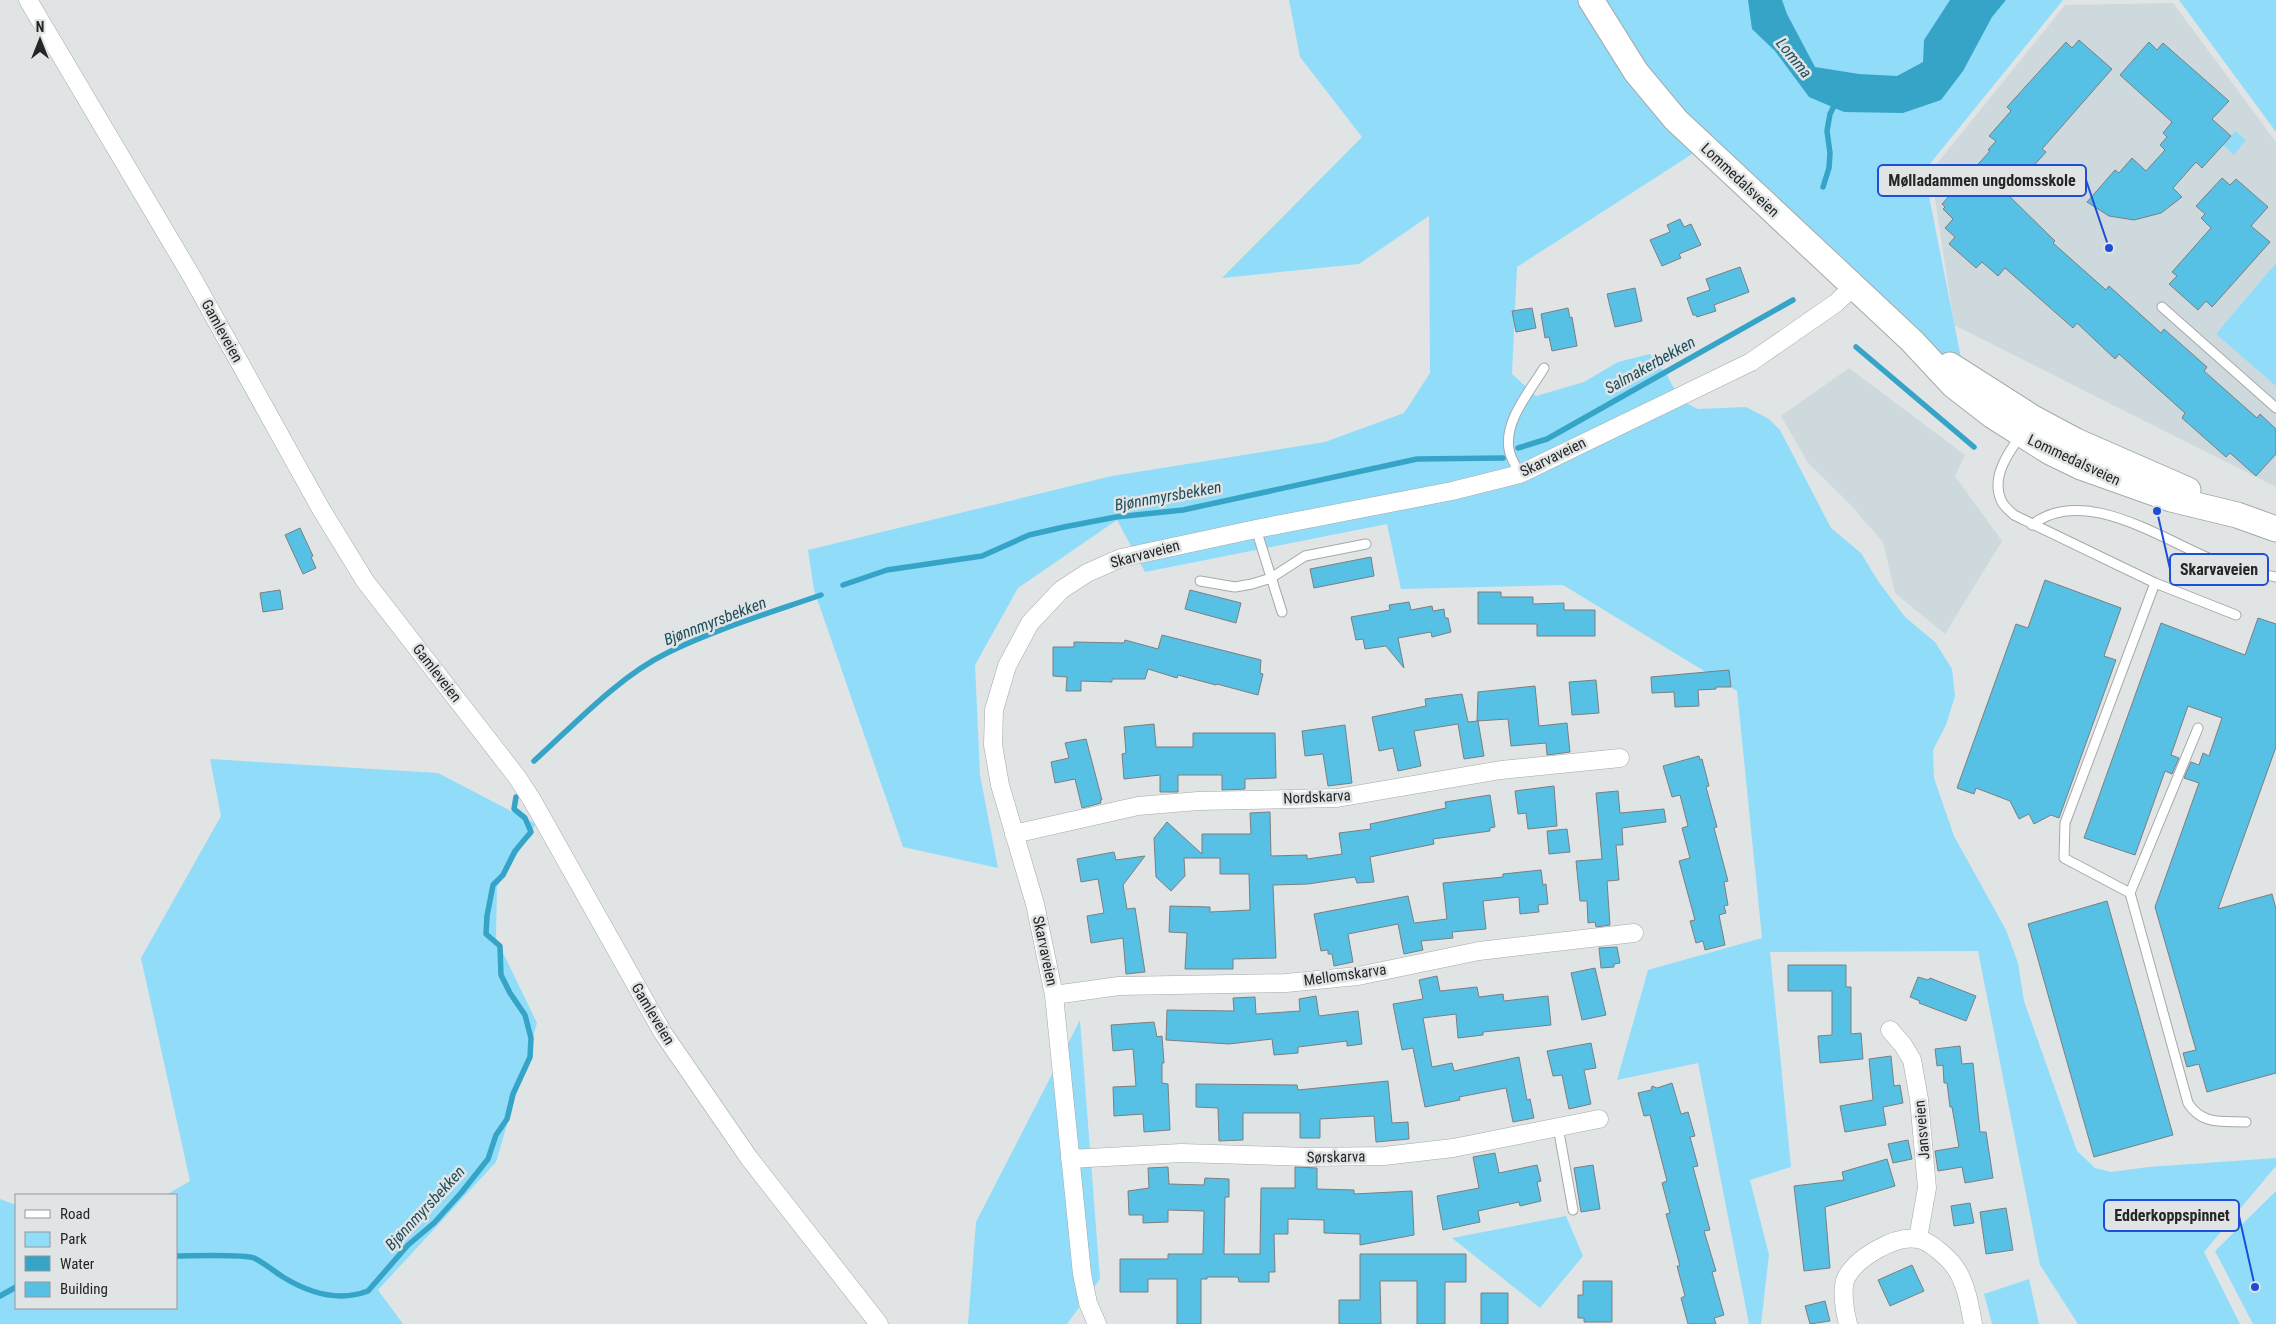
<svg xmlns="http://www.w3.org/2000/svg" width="2276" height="1324" font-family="'Roboto Condensed',sans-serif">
	<rect width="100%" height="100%" fill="#e0e4e5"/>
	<path fill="#ced9de" d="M2173,3L2276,142V487L1954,325L1931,171L2065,5Z
		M1849,368L1965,455L1955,476L2002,541L1945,634L1895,593L1883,542L1847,501L1808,463L1781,416Z"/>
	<path fill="#91ddf9" d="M1289,0H2063L1924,171L1964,373L1859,291L1703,147L1517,267L1512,374L1536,396L1584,382L1618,362L1650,354L1667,375L1680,400L1698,409L1746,407L1769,419L1780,430L1831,528L1861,553L1878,581L1905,617L1935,642L1952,669L1955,696L1946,725L1933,750L1934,778L1954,836L2006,930L2018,963L2024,1001L2077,1151L2095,1168L2111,1172L2148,1167L2276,1158V1166L2204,1252L2240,1324H2078L2040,1265L1978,951L1770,952L1791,1167L1750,1180L1769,1255L1761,1324H1749L1698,1063L1617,1080L1648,970L1762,938L1737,691L1563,585L1401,589L1387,524L1145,572L1117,520L1018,588L975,665L980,775L998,868L903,847L814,590L808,550L1112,476L1325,442L1404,413L1430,373L1429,216L1359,264L1222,278L1362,137L1300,57Z
		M2179,0H2276V132Z
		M2235,131L2246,140L2234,155L2223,145Z
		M2276,263V386L2216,334Z
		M210,759L438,773L536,824L497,887L496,938L537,1023L496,1162L378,1290L403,1324H0V1199L16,1205V1308H176V1195H166L190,1181L141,958L221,816Z
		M1080,1020L1100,1279L1067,1324H968L976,1222Z
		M2276,1191V1324H2253L2215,1251Z
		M1566,1216L1583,1256L1540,1308L1452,1238Z
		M2029,1279L2039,1324H1992L1984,1294Z"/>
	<path fill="#35a4c7" d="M1748,0H1782L1787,14L1815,67L1859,74L1897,76L1923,62L1924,40L1950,0H2006L1992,17L1963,71L1941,100L1903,113L1844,112L1809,97L1775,51L1752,29Z"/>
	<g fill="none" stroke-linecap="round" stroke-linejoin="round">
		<path stroke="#35a4c7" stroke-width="5.5" d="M1823,187L1829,168L1830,153L1827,131L1830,114L1836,102
			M1856,347L1974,447
			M1518,448L1547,439L1793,300
			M843,585L887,570L982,556L1029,535L1064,527L1116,517L1183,510L1417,459L1503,458
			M534,761C574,725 618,677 667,653C716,629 769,613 821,595
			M176,1256C191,1256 243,1254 254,1258C264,1263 274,1271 283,1277C309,1293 339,1302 368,1291L408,1245L434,1223L461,1193L488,1159L496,1135L507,1119L513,1094L530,1057L531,1038L525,1015L510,993L501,975L500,946L486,934L487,916L493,885L503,875L515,851L531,832L525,818L514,809L516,797
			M0,1296L16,1287"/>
	</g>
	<path fill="#56c1e4" stroke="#7c7f80" d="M2079,40L2112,69L2042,149L2046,152L2029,171L2024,167L2003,190L2055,241L2053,243L2106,290L2109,286L2161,333L2164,329L2207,367L2204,371L2257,418L2260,414L2276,429V454L2256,476L2230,453L2226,457L2182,418L2185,413L2119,354L2115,359L2077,323L2073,328L2005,268L1998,276L1982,262L1976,268L1949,244L1955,237L1945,228L1953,219L1943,209L1945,207L1942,204L1990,151L1988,150L1996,141L1989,136L2011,111L2007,107L2066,42L2072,48Z
		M2149,42L2157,50L2163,43L2229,101L2212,119L2231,136L2202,168L2196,162L2173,188L2182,197L2161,213L2134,220L2109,216L2087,202L2115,170L2119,173L2132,158L2146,171L2165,150L2160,145L2167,137L2163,133L2172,122L2120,75Z
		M2222,178L2230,185L2236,179L2268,207L2251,226L2270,242L2212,307L2206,301L2198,310L2169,284L2177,276L2172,272L2211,228L2201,218L2205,214L2196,206Z
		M1680,219L1684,227L1691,224L1701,245L1679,254L1681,258L1662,266L1650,240L1670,232L1667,225Z
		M1740,267L1749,292L1714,305L1716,311L1697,317L1696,315H1693L1687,298L1710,290L1706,279Z
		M1635,288L1642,321L1615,327L1607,294Z
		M1532,308L1536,328L1516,332L1512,311Z
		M1568,308L1570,318L1572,317L1577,346L1552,351L1549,337L1545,338L1541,314Z
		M300,528L313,556L311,557L316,568L303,574L285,535Z
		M1371,557L1374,576L1314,588L1310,569Z
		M2045,580L2121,608L2104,656L2116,660L2059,818L2051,815L2034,824L2029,814L2019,819L2010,801L1976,788L1974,794L1957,788L2016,624L2028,628Z
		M280,590L283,609L263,612L260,593Z
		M1190,590L1241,603L1236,623L1185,609Z
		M1478,592H1501V597H1533V604L1564,603V610H1595V636H1537V624H1478Z
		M1409,602L1411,610L1432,606L1433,611L1444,609L1445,618H1448L1451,632L1432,637L1431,632L1398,638L1404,668L1386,646L1365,649L1363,639L1356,640L1351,617L1390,610L1389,605Z
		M2258,618L2276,624V747L2218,909L2272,894L2276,909V1073L2207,1092L2199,1064L2187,1067L2183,1053L2196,1050L2155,907L2199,783L2184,778L2191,762L2199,765L2203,753L2209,756L2222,718L2188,706L2171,755L2179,758L2172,774L2165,771L2135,855L2084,838L2161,623L2245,655Z
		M1162,635L1261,660L1260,673L1263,674L1258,695L1217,684L1216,685L1178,675L1177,678L1148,669L1145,679H1112V682L1081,681V691H1066L1067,677L1053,676V647H1074V642L1124,643L1125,640L1158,649Z
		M1729,670L1731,687H1716V689L1698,690L1699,706L1675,707L1674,692L1652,693L1651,677Z
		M1596,680L1599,713L1572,715L1569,682Z
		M1535,686L1539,726L1567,723L1570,752L1547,755L1546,743L1511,746L1508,719L1477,721L1478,692Z
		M1462,694L1468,722L1478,721L1484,756L1464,759L1458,724L1414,731L1421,766L1398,771L1393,748L1379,751L1372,717L1426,706L1425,699Z
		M1154,724L1156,747H1193V733H1275L1276,778L1245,779V789L1222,790V775H1178V792H1160V775L1124,779L1122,754L1126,753L1124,727Z
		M1345,725L1352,783L1328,786L1323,754L1305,756L1302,731Z
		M1086,739L1102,800H1100L1101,803L1082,808L1075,779L1055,783L1051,762L1069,758L1065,743Z
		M1699,756L1700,760L1702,759L1709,786L1706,787L1717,827L1714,828L1728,881L1724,882L1728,905L1724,906L1726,913L1719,915L1725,945L1705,950L1703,941L1696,943L1690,921L1695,920L1679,861L1690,858L1682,828L1688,826L1680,795L1672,797L1663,766Z
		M1554,786L1557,826L1528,829L1526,813L1518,814L1515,791Z
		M1618,791L1620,813L1664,809L1666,822L1622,828L1623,845H1616L1619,880L1607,881L1610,925L1596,927L1595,922L1588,923L1587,901H1580L1576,861L1602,859L1596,793Z
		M1490,795L1495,827L1490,828V831L1433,839L1434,844L1370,857L1374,882L1357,883L1355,877L1308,884L1273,885L1276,958L1233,959V969H1185L1187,933L1169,932L1170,906L1210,907V912L1250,910L1249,874H1220V858H1184L1185,876L1171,891L1156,877L1154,838L1167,822L1202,854V834H1251L1250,813L1270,812L1271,856L1307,855V859L1342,854L1339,833L1371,829L1370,824L1446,808L1445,802Z
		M1567,829L1570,852L1549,854L1547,831Z
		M1114,852L1116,860L1145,856L1123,885L1127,909L1135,908L1145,972L1126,974L1123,938L1091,943L1087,916L1104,913L1098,879L1081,882L1077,859Z
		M1541,870L1543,885L1546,884L1548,904L1538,905L1539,912L1520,914L1519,897L1483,901L1486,929L1452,932L1453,938L1421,941L1423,950L1404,954L1398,924L1348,934L1353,962L1334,966L1332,954H1328V950L1321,951L1314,914L1408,896L1414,923L1447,919L1443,883L1503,877V874Z
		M2107,901L2173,1135L2094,1157L2028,924Z
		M1617,947L1620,963L1614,964V967L1601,968L1599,948Z
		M1788,965H1846V987H1851V1034L1861,1033L1863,1059L1820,1063L1818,1036L1832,1035V991H1788Z
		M1595,968L1606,1015L1582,1020L1571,973Z
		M1437,976L1440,991L1477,987L1479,997L1503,994L1504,1001L1548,996L1551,1025L1483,1032V1035L1458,1038L1456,1014L1423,1018L1432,1067L1452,1063L1454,1071L1519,1057L1527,1100L1530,1099L1534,1118L1513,1122L1506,1088L1459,1097L1460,1100L1425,1107L1413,1048L1402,1050L1393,1004L1423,999L1419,980Z
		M1918,977L1928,980L1930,978L1976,996L1966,1021L1919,1003L1920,1001L1910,997Z
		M1316,996L1319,1016L1358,1011L1362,1044L1347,1046V1041L1298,1047V1053L1274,1055L1272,1039L1229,1044L1166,1040L1167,1010L1234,1011L1233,998L1255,997L1256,1014L1300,1011L1299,999Z
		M1154,1022L1157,1037L1162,1036L1164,1063H1162V1083L1168,1084L1170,1130L1144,1132L1143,1114L1114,1116L1113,1087L1136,1086L1133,1049L1113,1051L1111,1025Z
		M1591,1043L1596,1068L1584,1070L1591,1104L1569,1109L1562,1075L1553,1076L1547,1051Z
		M1960,1046L1962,1064L1973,1063L1980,1132H1986L1993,1178L1965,1183L1962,1167L1938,1171L1935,1151L1959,1147L1952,1107H1950L1947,1083H1944L1943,1065L1937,1066L1935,1049Z
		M1891,1056L1894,1086L1900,1085L1903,1103L1883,1107L1886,1125L1845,1132L1840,1106L1873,1100L1869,1059Z
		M1388,1081L1392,1123L1408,1122L1409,1139L1376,1142L1374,1116L1320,1119V1138H1300V1113H1243V1140L1219,1141L1218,1108L1196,1107V1084L1297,1085L1298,1090Z
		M1672,1083L1681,1114L1688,1112L1695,1136L1690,1137L1698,1166L1693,1167L1710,1230L1704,1231L1716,1271L1712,1272L1724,1315L1714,1318L1716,1324H1688L1681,1298L1685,1296L1677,1266H1680L1666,1214L1670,1213L1662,1183L1667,1181L1650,1115L1644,1116L1638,1093L1651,1090L1652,1086L1657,1088Z
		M1908,1140L1912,1159L1893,1163L1888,1144Z
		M1495,1153L1499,1173L1537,1165L1541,1181L1537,1182L1541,1201L1520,1206L1519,1202L1478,1211L1480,1222L1443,1230L1437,1196L1479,1188L1473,1157Z
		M1887,1159L1895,1186L1825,1207L1830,1268L1804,1271L1794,1186L1844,1180L1842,1172Z
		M1593,1165L1600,1209L1581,1212L1574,1168Z
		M1168,1167L1169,1184L1204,1185L1205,1178L1229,1179V1197H1225L1224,1254H1260L1261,1188H1295V1167L1317,1168V1189L1354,1190V1194L1412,1191L1414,1235L1360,1245V1234L1324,1233V1220L1288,1219V1234H1274L1275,1272H1269V1282H1239L1238,1277H1207V1279H1201V1324H1177V1279H1148V1292H1120V1259H1168V1254H1203L1204,1211L1168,1210V1222L1143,1223V1215H1129L1128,1191L1149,1188L1148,1168Z
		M1970,1203L1974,1223L1954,1226L1951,1206Z
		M2006,1208L2013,1250L1986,1254L1980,1212Z
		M1360,1254H1466V1282H1445V1324H1417V1281H1380L1381,1324H1339V1300H1360Z
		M1912,1265L1924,1291L1890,1306L1878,1280Z
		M1583,1281H1612V1322H1584V1318H1578V1295H1583Z
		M1481,1293H1508V1324H1481Z
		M1825,1301L1830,1321L1810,1324L1805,1306Z"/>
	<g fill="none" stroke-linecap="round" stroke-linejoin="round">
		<defs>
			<path id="lane" d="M2162,307L2276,408
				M2021,435C2008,453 1991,477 2001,500C2003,506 2010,511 2014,515L2155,583L2236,615
				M1520,474C1516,466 1510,458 1509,449C1504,421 1530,391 1544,368
				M2032,525C2083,484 2163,540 2213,560C2233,568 2255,573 2276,577
				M1256,529L1282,612
				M1200,581L1235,587L1252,584L1271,578L1305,556L1366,544
				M2198,728L2130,893L2188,1103C2202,1125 2221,1121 2246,1122
				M2130,893L2064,858L2065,823L2155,583
				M1558,1127L1573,1210"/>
			<path id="street" d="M28,0L192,277L321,509L365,581L517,777L532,800L663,1033L749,1158L879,1324
				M1014,834L1138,806L1198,801L1337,798L1501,770L1620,758
				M1054,995L1119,986L1286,983L1358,976L1479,951L1634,933
				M1890,1030L1903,1045L1912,1060L1919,1099L1927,1188L1918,1238
				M1070,1159L1181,1153L1309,1157L1384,1156L1453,1148L1599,1119
				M1097,1324L1088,1303L1082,1274L1054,995L1035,904L1000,785L993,745L994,710L1007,666L1030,623L1061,590L1087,573L1121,558L1256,529L1452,491L1520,474L1751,362L1836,303L1854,286
				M1848,1324C1845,1312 1841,1290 1846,1278C1856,1258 1895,1235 1917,1239C1930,1240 1952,1261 1958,1272C1967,1288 1970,1307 1973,1324"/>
			<path id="secondary" d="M1591,0L1636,72L1676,120L1912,341L1953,385L1993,416L2050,452L2081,467L2171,499L2237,515L2276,529
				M1950,365L2033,418L2076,441L2188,490"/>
		</defs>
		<use href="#lane" stroke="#a5a9aa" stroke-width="11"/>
		<use href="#street" stroke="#a5a9aa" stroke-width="19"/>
		<use href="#secondary" stroke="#a5a9aa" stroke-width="27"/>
		<use href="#lane" stroke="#fff" stroke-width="9"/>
		<use href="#street" stroke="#fff" stroke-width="18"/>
		<use href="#secondary" stroke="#fff" stroke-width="25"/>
	</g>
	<g text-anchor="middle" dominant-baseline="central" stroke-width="5" stroke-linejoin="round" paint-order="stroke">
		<g font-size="15" fill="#252626" stroke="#e0e4e5">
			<text transform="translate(1740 180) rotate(43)">Lommedalsveien</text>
			<text transform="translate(222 331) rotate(61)">Gamleveien</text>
			<text transform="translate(1553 457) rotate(-26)">Skarvaveien</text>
			<text transform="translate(2074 460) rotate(25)">Lommedalsveien</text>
			<text transform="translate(1145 554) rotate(-15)">Skarvaveien</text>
			<text transform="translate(437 673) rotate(52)">Gamleveien</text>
			<text transform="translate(1317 797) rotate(-3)">Nordskarva</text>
			<text transform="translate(1045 951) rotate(78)">Skarvaveien</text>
			<text transform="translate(1345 975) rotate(-8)">Mellomskarva</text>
			<text transform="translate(653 1014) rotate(59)">Gamleveien</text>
			<text transform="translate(1922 1130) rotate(-95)">Jansveien</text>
			<text transform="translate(1336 1157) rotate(-1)">Sørskarva</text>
		</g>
		<g font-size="16" font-style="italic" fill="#1f4d5c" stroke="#e0e4e5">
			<text transform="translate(1794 58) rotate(51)">Lomma</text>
			<text transform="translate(1650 365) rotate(-29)">Salmakerbekken</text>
			<text transform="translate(1168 496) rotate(-10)">Bjønnmyrsbekken</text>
			<text transform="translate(715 621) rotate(-21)">Bjønnmyrsbekken</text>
			<text transform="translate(425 1208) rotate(-47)">Bjønnmyrsbekken</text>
		</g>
	</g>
	<path fill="none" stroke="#1d4ed8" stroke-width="2" d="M2109 248L2086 180M2157 511L2170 569M2255 1287L2239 1216"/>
	<g fill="#1d4ed8" stroke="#e0e4e5" stroke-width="2">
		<circle cx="2109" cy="248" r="5"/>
		<circle cx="2157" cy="511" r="5"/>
		<circle cx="2255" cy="1287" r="5"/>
	</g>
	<g fill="#e0e4e5" stroke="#1d4ed8" stroke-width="2">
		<rect x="1878" y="165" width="208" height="31" rx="5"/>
		<rect x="2170" y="554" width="98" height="31" rx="5"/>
		<rect x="2104" y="1200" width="135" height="31" rx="5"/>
	</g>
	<g font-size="16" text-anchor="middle" font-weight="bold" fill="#252626">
		<text x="1982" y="186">Mølladammen ungdomsskole</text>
		<text x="2219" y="575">Skarvaveien</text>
		<text x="2172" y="1221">Edderkoppspinnet</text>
	</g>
	<rect x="15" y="1194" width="162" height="115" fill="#e0e4e5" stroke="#959899"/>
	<rect x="25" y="1210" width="25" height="8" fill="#ffffff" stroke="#959899"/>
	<text x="60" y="1219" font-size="15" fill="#252626">Road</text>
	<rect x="25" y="1232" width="25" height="15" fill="#91ddf9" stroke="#959899"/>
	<text x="60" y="1244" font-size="15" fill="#252626">Park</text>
	<rect x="25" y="1256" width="25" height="15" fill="#35a4c7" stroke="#959899"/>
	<text x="60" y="1269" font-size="15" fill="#252626">Water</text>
	<rect x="25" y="1282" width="25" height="15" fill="#56c1e4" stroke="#959899"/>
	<text x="60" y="1294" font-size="15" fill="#252626">Building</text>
	<g transform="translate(40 40)" stroke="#e0e4e5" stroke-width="4" paint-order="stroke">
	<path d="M0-4L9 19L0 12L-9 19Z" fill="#252626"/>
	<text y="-8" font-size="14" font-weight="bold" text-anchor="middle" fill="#252626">N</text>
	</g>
</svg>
